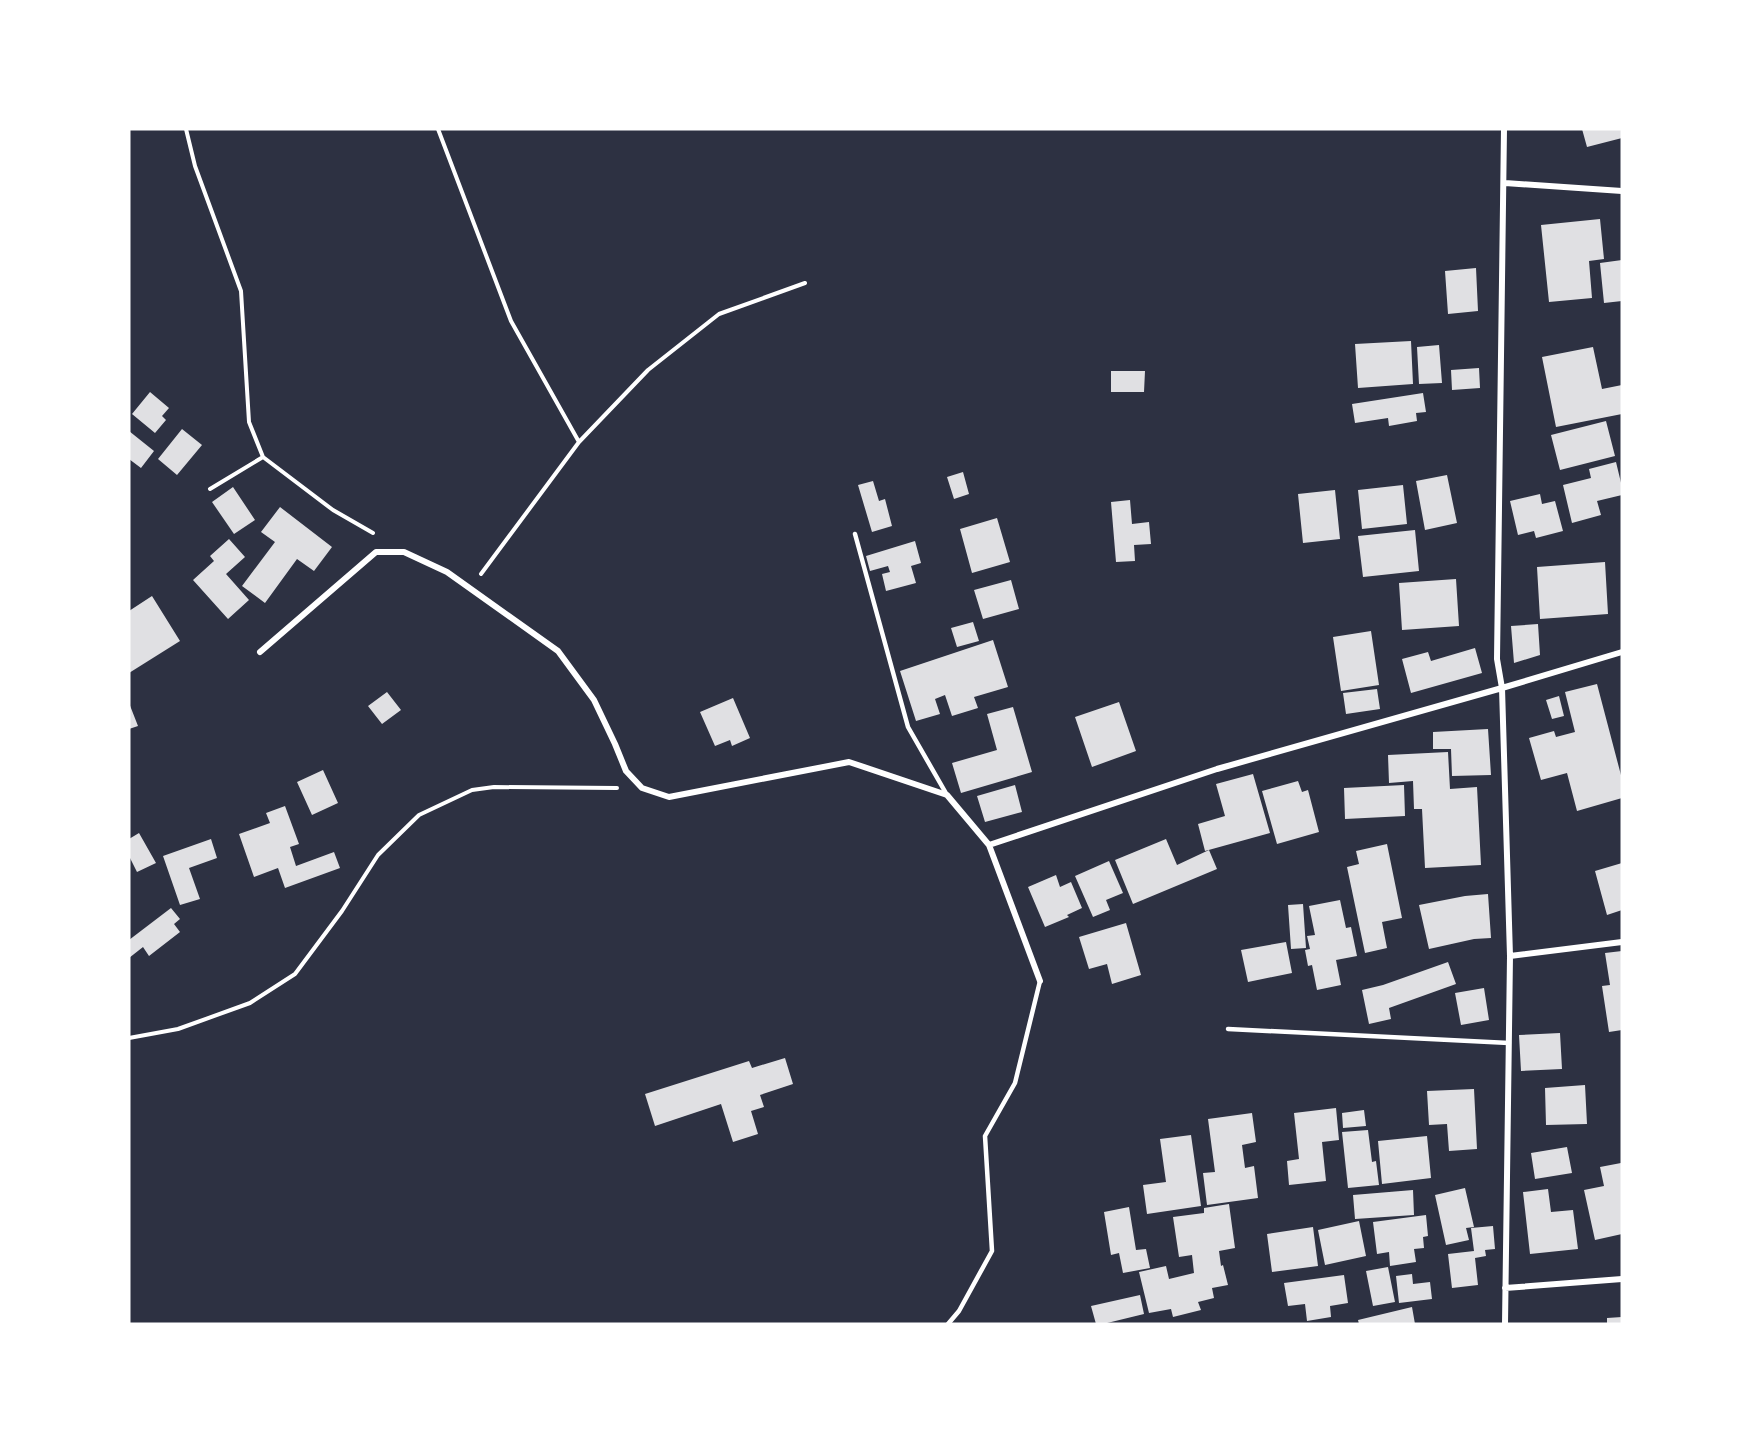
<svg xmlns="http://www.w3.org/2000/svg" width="1751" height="1453" font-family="'Crimson Pro',serif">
	<rect width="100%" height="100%" fill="#2d3142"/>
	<path fill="#e0e0e3" d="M1582,129H1622V138L1587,147Z
		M1600,219L1604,259L1589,261L1592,298L1549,302L1541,225Z
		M1622,260V301L1604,303L1600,263Z
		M1476,268L1478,311L1448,314L1445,271Z
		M1411,341L1413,384L1358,388L1355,344Z
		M1439,345L1442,383L1419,384L1417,347Z
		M1593,347L1602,389L1622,385V414L1556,427L1542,357Z
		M1479,368L1480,388L1452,390L1451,370Z
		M1111,371H1145L1144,392H1111Z
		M150,392L169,408L162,416L166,420L155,433L132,414Z
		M1423,393L1426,412L1416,413L1417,421L1389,426L1388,418L1355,423L1352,404Z
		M1606,421L1615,456L1560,470L1551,435Z
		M182,429L202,445L177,475L158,459Z
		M129,431L154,451L141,468L129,459Z
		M1616,462L1622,487V495L1597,501L1601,515L1572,523L1563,485L1591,478L1589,469Z
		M963,472L969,494L954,499L947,477Z
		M1447,475L1457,523L1425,530L1416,481Z
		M873,481L879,501L885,499L892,526L872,532L858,485Z
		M1403,485L1407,524L1362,529L1358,490Z
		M233,487L255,520L234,534L212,502Z
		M1335,490L1340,539L1303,543L1298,494Z
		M1540,494L1542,504L1555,501L1563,531L1536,538L1534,531L1518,535L1510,501Z
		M1130,500L1132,524L1149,522L1151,544L1134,545L1135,561L1116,562L1111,502Z
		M280,507L332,547L314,571L297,559L265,603L242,586L275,542L261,532Z
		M997,518L1010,562L972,573L960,529Z
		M1415,530L1419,571L1363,577L1358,536Z
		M229,539L245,557L226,574L249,600L228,619L193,580L214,561L210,556Z
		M915,541L921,563L911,566L916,583L886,591L882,574L890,572L888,566L870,571L866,556Z
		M1605,562L1608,614L1540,619L1537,567Z
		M1456,579L1459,626L1402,630L1399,583Z
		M1011,580L1019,609L983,619L974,590Z
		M152,596L180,641L129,673V611Z
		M973,622L979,641L957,647L951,628Z
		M1538,624L1540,655L1514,663L1511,626Z
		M1371,631L1379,685L1341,691L1333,637Z
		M993,640L1008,687L974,697L978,708L952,716L945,695L935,699L940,714L916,721L900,671Z
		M1475,648L1482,673L1411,693L1402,659L1428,652L1431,661Z
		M1597,684L1622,779V798L1577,811L1567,773L1541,780L1529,738L1554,731L1556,737L1575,732L1565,692Z
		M1377,689L1380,709L1346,714L1343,693Z
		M387,692L401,710L382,724L368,706Z
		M1559,696L1564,716L1552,719L1546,700Z
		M733,698L750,738L732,746L730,740L715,746L700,712Z
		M1119,702L1136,751L1092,767L1075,717Z
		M129,703L138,726L129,729Z
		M1013,707L1032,772L961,793L952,763L997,750L987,714Z
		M1488,729L1491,775L1452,776L1451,749H1433V732Z
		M1448,752L1450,789L1477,787L1481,865L1425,868L1422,809H1414L1413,781L1389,783L1388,755Z
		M323,770L338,803L312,815L297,782Z
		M1253,774L1270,833L1205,851L1198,824L1225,816L1216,784Z
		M1298,781L1302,792L1308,790L1319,832L1277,844L1262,791Z
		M1015,785L1022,812L985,822L977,796Z
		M1404,785L1405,816L1345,819L1344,788Z
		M285,806L299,844L290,847L296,866L334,852L340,868L285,888L278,868L254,877L239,834L270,823L266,813Z
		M139,833L156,863L137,872L129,856V839Z
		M211,839L217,858L189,868L200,899L180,905L163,856Z
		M1166,839L1177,865L1209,850L1217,869L1133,904L1115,860Z
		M1387,844L1402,918L1382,922L1387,948L1365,953L1347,867L1359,864L1356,851Z
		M1109,861L1123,893L1106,900L1110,910L1093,917L1075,876Z
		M1622,863V910L1607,915L1595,871Z
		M1056,875L1060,887L1071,882L1082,908L1067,915L1069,917L1045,927L1028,887Z
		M1488,894L1491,938L1474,939L1429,949L1419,905L1465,896Z
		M1340,900L1346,928L1351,927L1357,956L1336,960L1341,985L1317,990L1312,965L1308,966L1305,950L1310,949L1307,936L1315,935L1309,906Z
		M1303,904L1306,948L1291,949L1288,905Z
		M171,908L180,919L174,924L180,932L149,956L143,947L129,958V940Z
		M1126,923L1141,975L1112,984L1107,964L1089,969L1079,937Z
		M1286,942L1292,973L1248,982L1241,950Z
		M1622,951V1030L1609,1032L1602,986L1610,985L1605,953Z
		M1448,962L1456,984L1389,1008L1391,1019L1369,1024L1362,990L1383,985Z
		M1484,988L1489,1020L1461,1025L1455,993Z
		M1560,1033L1562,1069L1521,1071L1519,1035Z
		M785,1058L793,1084L760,1095L764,1107L751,1111L758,1134L733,1142L721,1104L655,1126L645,1094L749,1061L752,1068Z
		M1585,1085L1587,1124L1546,1125L1545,1088Z
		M1474,1089L1477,1149L1449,1151L1447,1124L1429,1125L1427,1091Z
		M1336,1108L1339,1140L1322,1142L1326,1181L1289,1185L1287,1161L1299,1159L1294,1113Z
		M1364,1110L1366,1126L1343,1128L1342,1113Z
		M1252,1113L1256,1142L1242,1145L1245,1168L1254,1166L1258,1198L1207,1205L1203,1173L1215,1172L1208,1119Z
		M1368,1130L1372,1162L1376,1161L1379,1185L1348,1188L1342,1132Z
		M1191,1135L1201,1206L1147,1214L1143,1185L1166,1182L1160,1139Z
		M1427,1136L1431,1178L1382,1184L1378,1141Z
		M1567,1147L1572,1173L1535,1179L1531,1153Z
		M1621,1163L1622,1170V1234L1595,1240L1584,1190L1604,1186L1600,1167Z
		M1465,1188L1474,1227L1466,1228L1469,1240L1446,1245L1435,1195Z
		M1548,1189L1551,1212L1573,1210L1578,1249L1530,1254L1523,1192Z
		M1413,1190L1414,1215L1355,1219L1353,1195Z
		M1229,1204L1235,1248L1219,1251L1221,1266L1223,1265L1228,1285L1212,1288L1214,1298L1198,1302L1201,1310L1173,1317L1171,1309L1149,1313L1139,1272L1166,1266L1169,1279L1194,1273L1192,1255L1179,1257L1173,1217L1204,1213V1208Z
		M1129,1207L1136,1250L1146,1249L1150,1268L1123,1273L1119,1253L1111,1255L1104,1212Z
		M1426,1215L1428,1236L1423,1237L1424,1248L1414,1249L1416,1262L1390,1266L1389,1252L1377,1254L1373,1222Z
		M1359,1221L1366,1256L1325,1265L1318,1230Z
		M1493,1226L1495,1249L1485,1250L1486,1256L1475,1258L1478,1285L1452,1288L1448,1254L1474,1251L1471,1228Z
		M1313,1227L1318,1266L1272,1272L1267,1234Z
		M1388,1267L1395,1302L1373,1306L1366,1271Z
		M1412,1274L1413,1284L1430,1282L1432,1299L1399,1303L1396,1276Z
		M1344,1275L1348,1303L1330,1306L1331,1317L1307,1321L1305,1304L1288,1306L1284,1283Z
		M1140,1295L1144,1314L1103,1324H1096L1091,1306Z
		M1412,1307L1415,1324H1359L1358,1320Z
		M1622,1317V1324H1607V1318Z"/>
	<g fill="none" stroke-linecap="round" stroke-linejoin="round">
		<path stroke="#fff" stroke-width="4" d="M186,129L195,166L241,291L249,422L263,457
			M438,129L511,321L579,442
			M210,489L263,457L333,510L373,533
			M481,574L579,442L648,370L719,314L805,283
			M129,1038L178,1029L250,1003L295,974L342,911L378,855L419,815L472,790L494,787L617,788"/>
		<path stroke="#fff" stroke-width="4.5" d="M855,534L908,727L947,795
			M1228,1029L1509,1043
			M948,1324L959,1311L992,1251L985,1136L1015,1083L1040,981"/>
		<path stroke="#fff" stroke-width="6" d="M1504,129L1497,659L1502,688L1510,956L1505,1324
			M1505,183L1622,191
			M260,652L376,552H404L447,572L558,651L594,700L615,744L626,771L642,788L669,797L849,762L947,795L989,845L1217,769L1502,688L1622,652
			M989,845L1040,981
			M1510,956L1622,942
			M1505,1288L1622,1279"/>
	</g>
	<rect width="1751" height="1453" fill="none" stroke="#ffffff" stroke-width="261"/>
</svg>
